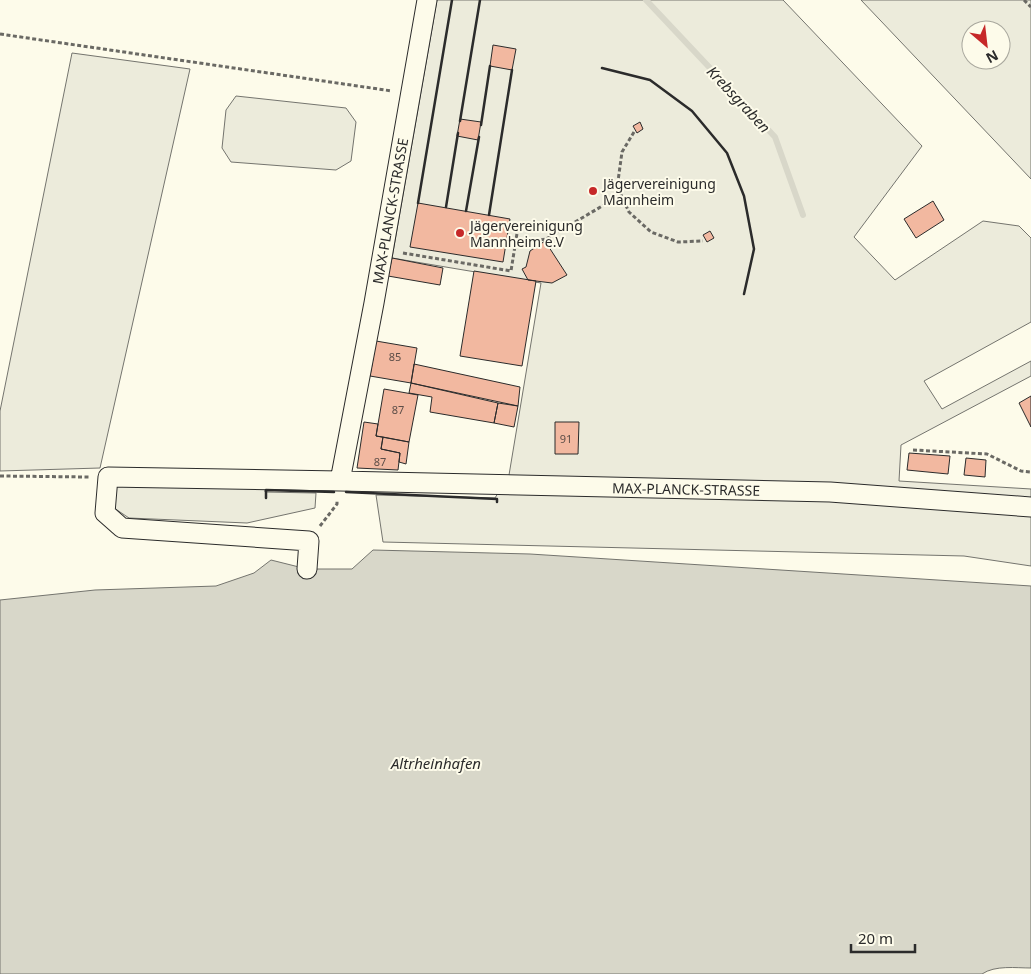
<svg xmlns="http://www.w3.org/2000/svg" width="1031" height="974" font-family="'Noto Sans',sans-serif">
	<rect width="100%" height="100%" fill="#fdfbea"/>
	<path fill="#ecebdb" stroke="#74746e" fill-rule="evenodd" d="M437,0H783L922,146L854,237L895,280L983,221L1019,226L1031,238V322L924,381L942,409L1031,361V376L901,445L899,481L1031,489V566L964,556L383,542L376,495L495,498L509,475L541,283L392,258Z
		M861,0H1031V179ZM971,30H1001V60H971Z
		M72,53L190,69L100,468L0,471V411Z
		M236,96L346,108L356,122L351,161L336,170L231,162L222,148L226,110Z
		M111,483L265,488V492L316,493L315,508L247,523L129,518L111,506Z"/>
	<path fill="#d8d7c9" stroke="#74746e" d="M373,550L530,554L1031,586V968C1016,968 995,965 982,974H0V600L95,590L216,586L254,573L271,560L307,569H352Z"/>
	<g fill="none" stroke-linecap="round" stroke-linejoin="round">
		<path stroke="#d8d7c9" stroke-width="6" d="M646,0L775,137L803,215"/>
	</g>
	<path fill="#f2b8a0" stroke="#2b2b2b" d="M493,45L516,49L512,70L490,66Z
		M460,119L481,122L478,140L457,136Z
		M640,122L643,129L637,133L633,126Z
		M933,201L944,220L916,238L904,219Z
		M418,203L510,219L503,262L410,247Z
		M710,231L714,238L707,242L703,235Z
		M545,241L567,275L552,283L528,280L522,269L526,267L530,251Z
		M392,258L443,268L440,285L388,276Z
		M474,271L536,281L522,366L460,356Z
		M376,341L417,348L411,383L370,376Z
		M414,364L520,387L518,406L411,383Z
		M411,383L498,403L494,423L430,412L432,397L409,393Z
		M384,389L418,395L409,442L376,436Z
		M1031,396V427L1019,403Z
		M498,403L518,406L514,427L494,423Z
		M364,422L378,424L376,436L383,437L381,449L400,453L398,470L357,468Z
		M555,422H579L578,454H555Z
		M383,437L409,442L406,464L399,462L400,453L381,449Z
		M909,453L950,456L948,474L907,470Z
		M966,458L986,460L985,477L964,475Z"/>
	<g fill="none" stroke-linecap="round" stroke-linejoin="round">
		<defs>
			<path id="minor" d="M340,481L374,303L427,0
				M307,569L309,541L122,528L105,513L108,477L340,481L830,492L1031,507"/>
		</defs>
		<use href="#minor" stroke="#2b2b2b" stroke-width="21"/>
		<path stroke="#6a6964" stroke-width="3" stroke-dasharray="4 2.5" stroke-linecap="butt" d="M1024,0L1031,7
			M0,34L392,91
			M634,132L622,152L618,181L621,195L629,212L651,232L678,242L703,241
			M515,244L546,239L621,195
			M403,253L511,271L518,227
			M913,450L987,454L1021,471L1031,472
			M0,476L89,477
			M320,526L337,504V500"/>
		<use href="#minor" stroke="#fdfbea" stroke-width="19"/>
		<path stroke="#2b2b2b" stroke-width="2.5" d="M602,68L650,80L692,111L727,153L744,196L754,249L744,294
			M460,121L480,0
			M481,125L490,66
			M418,203L452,0
			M446,207L458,133
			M466,211L479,137
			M489,215L512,70
			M346,492L497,499V502
			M266,498V490L334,492"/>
	</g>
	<g fill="#c62828" stroke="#fdfbea" stroke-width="2">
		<circle cx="593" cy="191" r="5"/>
		<circle cx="460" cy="233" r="5"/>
	</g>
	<g text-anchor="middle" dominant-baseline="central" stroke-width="4" stroke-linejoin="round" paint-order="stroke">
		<g font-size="11" fill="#5d4e48">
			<text x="395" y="356">85</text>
			<text x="398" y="409">87</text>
			<text x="566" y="438">91</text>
			<text x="380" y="461">87</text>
		</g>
		<g font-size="14" fill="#2b2b2b" stroke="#fdfbea" text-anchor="start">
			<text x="603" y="183">Jägervereinigung<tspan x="603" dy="16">Mannheim</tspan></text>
			<text x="470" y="225">Jägervereinigung<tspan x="470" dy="16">Mannheim e.V</tspan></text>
		</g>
		<g font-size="14" fill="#2b2b2b" stroke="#fdfbea">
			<text transform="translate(390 211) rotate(-80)">MAX-PLANCK-STRASSE</text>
			<text transform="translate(686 489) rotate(1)">MAX-PLANCK-STRASSE</text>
		</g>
		<g font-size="15" font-style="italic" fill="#2b2b2b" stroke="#fdfbea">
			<text transform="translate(739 99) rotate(47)">Krebsgraben</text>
			<text x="436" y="763">Altrheinhafen</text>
		</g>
	</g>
	<g transform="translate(986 45) rotate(152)"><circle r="24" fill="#fdfbea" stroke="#a9a89e"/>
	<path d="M0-4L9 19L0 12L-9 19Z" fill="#c62828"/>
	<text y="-8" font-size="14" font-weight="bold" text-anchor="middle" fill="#2b2b2b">N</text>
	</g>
	<path d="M851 944v8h64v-8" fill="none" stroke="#2b2b2b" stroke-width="2.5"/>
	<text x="858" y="944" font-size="15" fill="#2b2b2b" stroke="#fdfbea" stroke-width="4" paint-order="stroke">20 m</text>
</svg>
